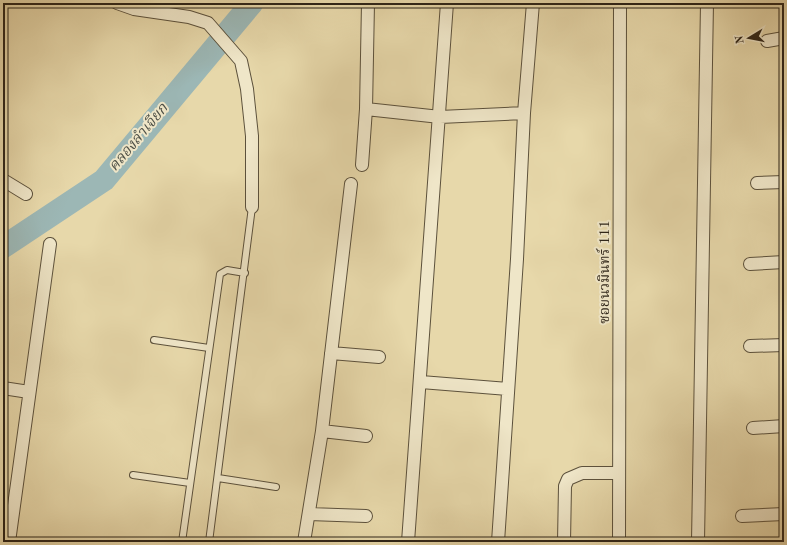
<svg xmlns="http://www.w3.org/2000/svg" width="787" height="545" font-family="'Old Standard TT','Noto Serif Thai',serif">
	<rect width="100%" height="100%" fill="#e7d8aa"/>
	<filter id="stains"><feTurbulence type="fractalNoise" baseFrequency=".005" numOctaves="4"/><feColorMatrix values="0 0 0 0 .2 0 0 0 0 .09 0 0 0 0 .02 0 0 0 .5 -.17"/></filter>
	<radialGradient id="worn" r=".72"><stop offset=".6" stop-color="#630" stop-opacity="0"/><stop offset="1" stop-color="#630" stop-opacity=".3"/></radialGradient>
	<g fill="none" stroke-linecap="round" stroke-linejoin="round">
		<path stroke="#9cb7b5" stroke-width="23" d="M3,247L104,180L252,3"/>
		<defs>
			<path id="service" d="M154,340L209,348
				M133,475L190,483
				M218,478L276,487
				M182,542L220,274L227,270L245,273
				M209,542L252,207"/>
			<path id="minor" d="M117,3L134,9L189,17L208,23L241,61L247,89L252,136V207
				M767,41L784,38
				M366,109L440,117L524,113
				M362,165L366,109L368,3
				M3,180L26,194
				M757,183L784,182
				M750,264L784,262
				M750,346L784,345
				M331,353L379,357
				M421,382L508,389
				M3,388L29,392
				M753,428L784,426
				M322,431L366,436
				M309,514L366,516
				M742,516L784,514
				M9,542L50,244
				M304,542L322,431L351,184
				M408,542L447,3
				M498,542L517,259L524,113L533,3
				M564,542L565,486L568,479L582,473H619
				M619,542L620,3
				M698,542L707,3"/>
		</defs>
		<use href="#service" stroke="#5c513c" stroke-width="8"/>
		<use href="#minor" stroke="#5c513c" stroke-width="14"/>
		<use href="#service" stroke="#efe6c8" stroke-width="6"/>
		<use href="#minor" stroke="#efe6c8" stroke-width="12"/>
	</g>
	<g text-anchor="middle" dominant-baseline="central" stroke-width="4" stroke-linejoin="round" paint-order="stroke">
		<g font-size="14" fill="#2d2418" stroke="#efe6c8">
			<text transform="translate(605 272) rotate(-90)">ซอยนวมินทร์ 111</text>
		</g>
		<g font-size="15" font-style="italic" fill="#4e5047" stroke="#efe6c8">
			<text transform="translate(139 138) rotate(-50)">คลองลำเจียก</text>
		</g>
	</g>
	<rect width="787" height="545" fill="none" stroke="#e7d8aa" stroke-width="16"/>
	<rect x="4" y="4" width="779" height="537" fill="none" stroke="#2d2418" stroke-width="2"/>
	<rect x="8" y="8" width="771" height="529" fill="none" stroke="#2d2418"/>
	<g transform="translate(749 38) rotate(260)" stroke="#efe6c8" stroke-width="3" paint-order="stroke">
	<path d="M0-3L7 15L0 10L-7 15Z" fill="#2d2418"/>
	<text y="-6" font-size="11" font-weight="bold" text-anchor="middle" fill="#2d2418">N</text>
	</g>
	<rect width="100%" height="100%" filter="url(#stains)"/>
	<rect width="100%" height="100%" fill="url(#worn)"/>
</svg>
